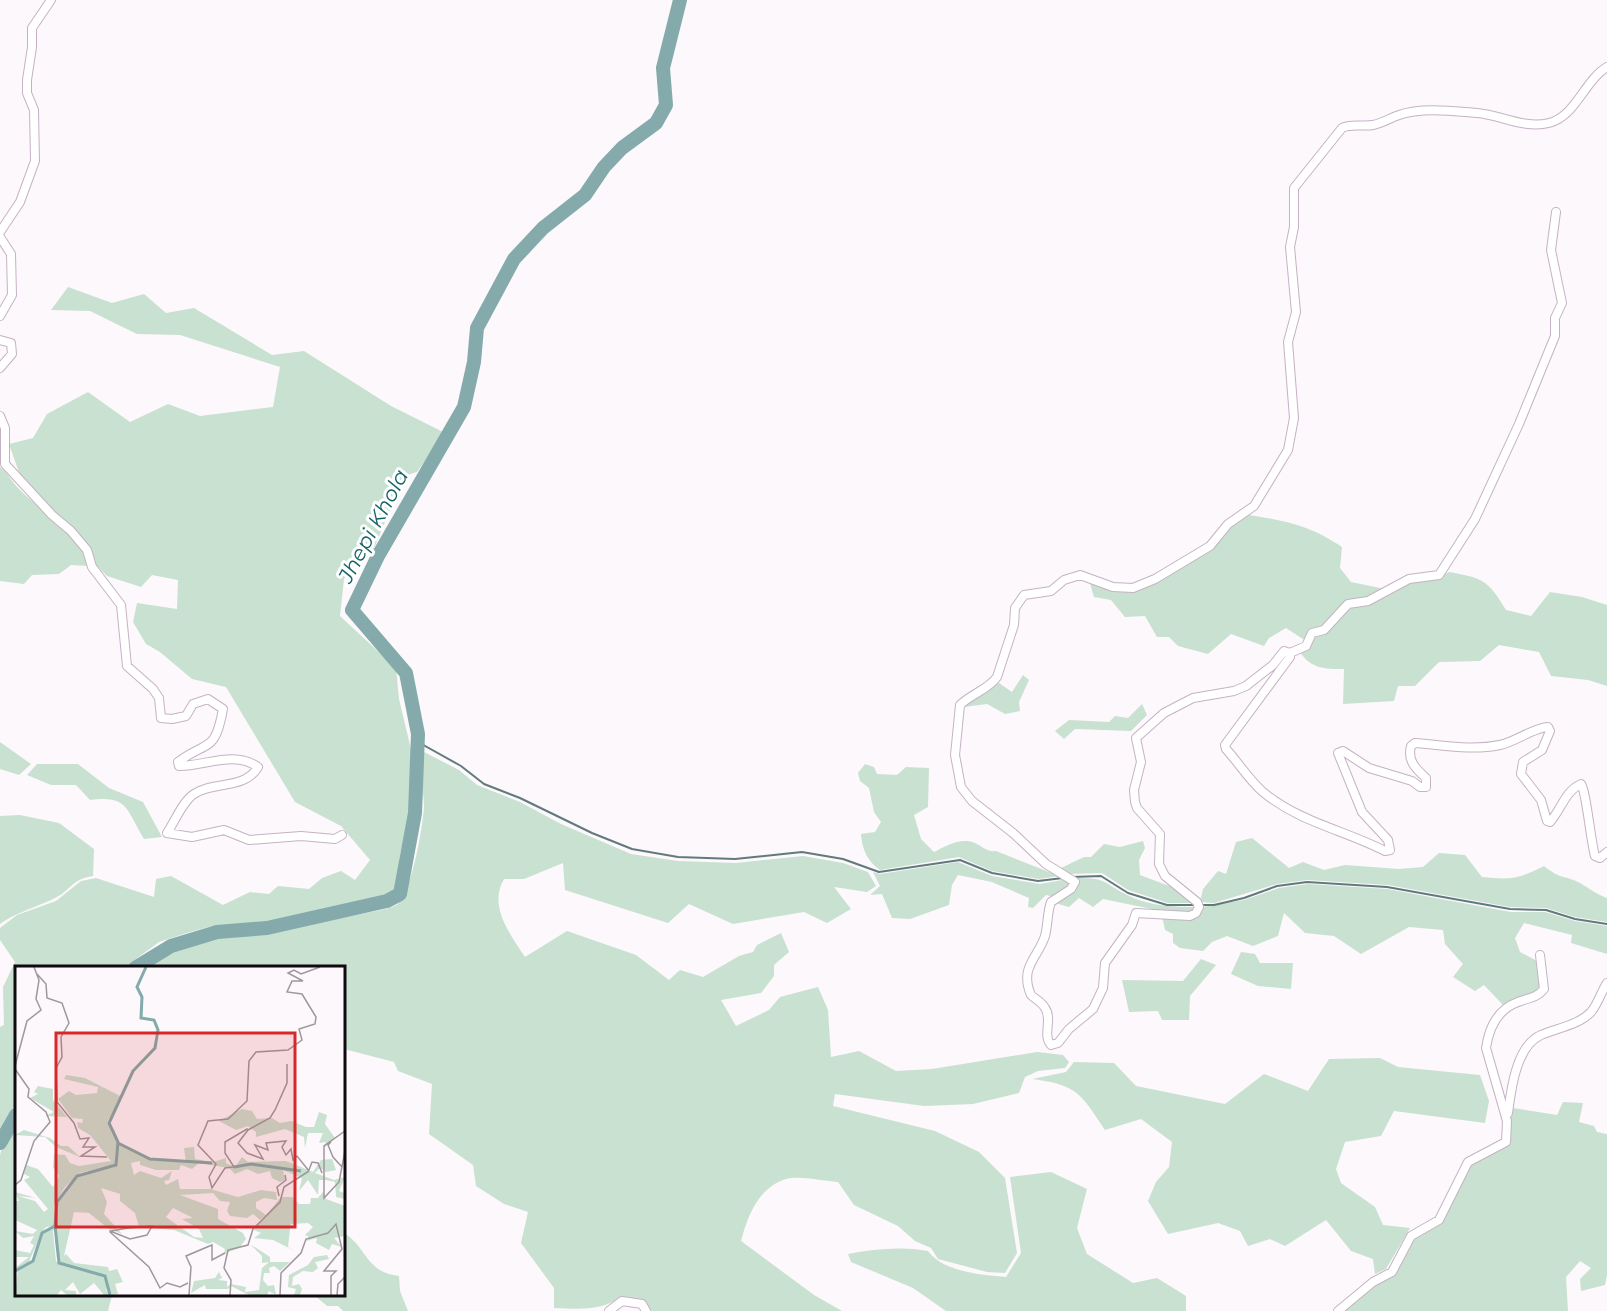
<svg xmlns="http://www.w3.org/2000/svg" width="1607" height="1311" font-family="Montserrat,sans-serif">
	<rect width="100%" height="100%" fill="#fcf8fc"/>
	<path fill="#c9e1d0" d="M68,287L112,303L144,294L166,313L194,308L272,355L304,351L391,406L445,433L417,472L404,476L373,551L358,559L344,579L340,616L396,668L399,699L414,762L411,817L400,854L396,890L376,898L265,924L212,926L187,933L159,942L125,967L16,968V1104L0,1131V1027L4,1025L3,987L15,962L0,940V928L17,915L56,901L81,881L96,878L154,897L156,879L171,876L223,905L250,892L269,894L278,886L309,889L322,878L341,871L355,880L370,860L341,826L295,802L226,687L192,679L160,652L146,644L133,622L137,603L177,609L178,580L152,575L141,587L107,576L96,565L90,548L73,527L53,511L21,478L9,444L33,438L47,414L88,392L130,422L168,404L200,416L273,407L280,367L180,335L137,334L90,311L51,310Z
		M0,467C8,473 12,482 19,489C40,511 82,533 88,566L71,565L59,574L32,575L24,584L0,581Z
		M1249,515C1287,521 1309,525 1342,547L1340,568L1351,582L1385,589L1368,599L1347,603L1324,628L1306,641L1286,628L1269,638L1264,646L1231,634L1208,654L1178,646L1169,637H1157L1145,616L1125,617L1111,600L1094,597L1089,580C1099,583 1115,591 1125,590C1173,584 1209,539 1249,515Z
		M1449,572C1483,578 1488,580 1506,610L1531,616L1550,592L1582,597L1607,605V686L1588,680L1551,676L1539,652L1499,645L1480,661L1439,662L1415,686H1398L1394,701L1343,704L1344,669C1325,669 1311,669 1300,652C1331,616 1369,593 1414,580C1428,577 1437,580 1449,572Z
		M1023,675L1029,680L1019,702L1020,711L1005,714L987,704L964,707L972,698L999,683L1012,692Z
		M1142,704L1147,715L1131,731L1075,729L1064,739L1055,731L1069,720L1109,722L1115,716L1128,718Z
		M0,742L31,764L19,775L0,769Z
		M424,752L459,770L477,785L520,802L561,824L631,854L678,861L736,863L803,856L843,863L868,872L876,886L867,892L834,887L851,909L827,923L804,912L733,924L689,904L668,923L565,890L563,863L524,879H504C488,906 510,934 525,957L567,931L636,955L669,980L680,970L703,977L739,956L753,952L757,945L781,933L789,952L774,965V976L761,993L721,1000L736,1026L769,1010L780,997L818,987L828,1010L831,1057L859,1051L896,1071L932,1069L1037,1052L1063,1055L1069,1062L1065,1068L1038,1071L1025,1077L1019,1093L973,1104L924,1106L835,1094L833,1106L935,1131L979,1152L1005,1178L1017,1253L1005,1273L987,1272L938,1259L931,1248L915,1241L898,1226L854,1205L838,1182C826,1181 797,1175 786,1179C758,1188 748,1215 741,1241L814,1295L842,1311H651L642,1300L621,1297C600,1311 581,1309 554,1308V1288L521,1243L528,1212L504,1204L476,1186L473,1165L429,1134L432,1084L398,1071L394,1062L344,1049V968H141L174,950L208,939L271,932L381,910C386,909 394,907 398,904C412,890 423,826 424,806C424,788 416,768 424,752Z
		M37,764H78L109,788L143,802L162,837L144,839C126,809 128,795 90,800L76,785H51L27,775Z
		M865,764L874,767L877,774L897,775L906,767L929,768L928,807L914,815L921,839L934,852C946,846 961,837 975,843C984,847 986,852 996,851L1059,876L1039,879L992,871L959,857L880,870C867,861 862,849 861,834L875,832L881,822L874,812L869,788L860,781L858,773Z
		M20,815L59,823L94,849L93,876C71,879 71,891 53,899C34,908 17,912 0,924V816Z
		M1252,838L1289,868L1303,862L1324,870L1345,865L1399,869L1423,867L1439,853L1465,855L1482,877C1510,880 1519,879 1544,866C1561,880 1565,875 1580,883C1590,889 1596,894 1607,898V922L1575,917L1546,908L1510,907L1388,885L1307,880L1277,884L1214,903L1200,902L1203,889L1218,871L1226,874L1236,842Z
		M1143,841L1145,848L1139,860L1140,875L1172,887L1194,903H1168L1128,890L1102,873L1068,874L1061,868L1084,857H1091L1104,844L1120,847Z
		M958,862L992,876L1040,884L1068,879L1074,883L1054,897L1046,895L1033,908L1028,907L1029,898L992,882L958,875L952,885L949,905L910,919L892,918L882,894L870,895L880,886L873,872L880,874Z
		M1074,878C1108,878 1100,881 1127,895C1149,906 1173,907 1197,907L1195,912L1176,914L1103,899L1093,907L1079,898L1069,907L1055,903L1067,896Z
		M1308,884L1387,889L1511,912H1545L1575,921L1607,926V954L1571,943L1572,935L1524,923L1515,938L1520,952L1537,961L1541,989L1503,1005L1484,985L1475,991L1453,977L1463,964L1445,944L1443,930L1409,927L1361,954L1334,936L1305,933L1284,913L1278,936L1253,946L1227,936L1212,942L1203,951L1180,948L1173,943V934L1165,930L1162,916L1177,918L1202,907L1244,900L1279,888Z
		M1241,952L1255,954L1260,963H1293L1291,989L1258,986L1231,974Z
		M1201,959L1216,965L1190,996L1189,1020H1162L1158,1011L1129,1012L1122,980L1183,981Z
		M1380,1058L1398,1067L1480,1075L1489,1101L1485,1123L1394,1111L1381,1136L1345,1142L1336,1169L1341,1183L1375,1207L1383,1225L1410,1228L1386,1269L1375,1274L1373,1259L1351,1251L1326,1220L1285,1246L1270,1239L1248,1246L1240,1231L1218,1223L1168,1234L1148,1201L1156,1182L1169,1167L1172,1142L1141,1119L1105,1130C1081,1094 1078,1085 1032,1079L1066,1072L1074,1062L1114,1063L1136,1086L1225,1104L1264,1074L1308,1091L1329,1059Z
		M1563,1102L1583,1103L1579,1122L1594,1126L1597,1132L1607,1134V1275L1605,1285L1581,1291L1580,1279L1591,1268L1580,1261L1566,1277L1568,1311H1341L1374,1283L1385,1279L1413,1237L1441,1220L1469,1163L1509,1142V1122L1513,1108L1557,1115Z
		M16,1119V1294L112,1295L108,1311H0V1155L5,1135Z
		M1051,1172L1087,1189L1077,1228L1087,1254L1133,1283L1157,1278L1186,1296V1311H946L913,1288L851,1262L848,1254C874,1249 902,1246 928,1251C943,1272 982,1275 1006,1277L1021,1253L1010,1177Z
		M344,1233C368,1248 365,1272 399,1276L400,1291L408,1311H343L338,1306H327L314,1295L344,1294Z"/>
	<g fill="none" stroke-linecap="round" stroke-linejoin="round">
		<path stroke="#617a7c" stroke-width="2" d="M418,742L461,766L484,784L520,798L592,833L632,849L678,857L735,859L802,852L843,859L879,872L960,860L992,873L1038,881L1063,878
			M1072,877L1101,876L1128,893L1167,905H1194
			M1200,905H1214L1244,898L1277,886L1307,882L1387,887L1510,909L1546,910L1575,919L1607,924"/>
		<path stroke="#84aaab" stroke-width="14" d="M135,968L171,946L217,932L267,928L387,901L400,894L415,813L418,734L406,673L352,610L378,556L464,407L474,362L477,328L514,259L543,228L585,195L604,167L622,148L656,123L666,105L663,68L680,0
			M0,1143L16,1115"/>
		<defs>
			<path id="minor" d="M1607,67C1584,81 1576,116 1549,123C1524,129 1501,115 1477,113C1453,111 1421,107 1399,115C1390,118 1383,123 1373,125C1363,127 1351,123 1342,128L1294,188V227L1290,247L1296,312L1288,342L1294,418L1288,450L1254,506L1228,524L1210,546L1155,579L1133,588L1113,587L1080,575L1064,580L1051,591L1024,595L1015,608L1014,625L997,677C989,689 971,694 960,705L955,755L961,787L972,801L1013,833L1046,864L1075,882L1071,889L1051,902C1047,913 1048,925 1045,936C1038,958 1019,967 1031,995C1035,999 1042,1002 1045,1008C1053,1019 1042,1035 1051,1045L1058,1043L1069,1029L1093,1009L1103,988L1105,963L1132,925L1136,913L1190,916L1196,913L1199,907L1197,902L1165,876L1159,864L1160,834L1137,808L1135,802L1134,790L1141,762L1136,738L1164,713L1193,698L1234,691L1246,686L1273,665L1284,651L1290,653V657L1225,745L1226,749C1238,762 1249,780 1263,792C1299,822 1344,830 1385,851L1390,850L1388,840L1362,812L1338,753L1343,751L1369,768L1412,781L1420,787H1426V778C1416,769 1407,761 1411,746L1415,743C1443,745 1471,751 1500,745C1515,742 1535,727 1548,727L1550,731L1542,750L1523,762L1521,774L1541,800L1547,821L1550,822C1561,810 1565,791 1581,784C1586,790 1591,843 1595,856L1600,858L1607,852
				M0,232L20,202L35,161L34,110L27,93V80L32,47V28L51,0
				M0,237L11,254L12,295L0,316
				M0,340L11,343L12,354L0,368
				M0,416L5,428V464L52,515L71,531L87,550L92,567L121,605L127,666L153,689L159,698L161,718L172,719L186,716L193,704L208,699L223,709C215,754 207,740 178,762L179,766C206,766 234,750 258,767C245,790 213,781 194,794C183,801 175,821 167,833L192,837L224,830L249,840L301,836L335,839L342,835
				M1290,653L1306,646L1312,633L1324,630L1348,604L1368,601L1409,579L1439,575L1475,519L1519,424L1555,336V318L1562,303L1551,250L1556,212
				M1508,1113C1511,1090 1516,1046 1541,1035C1557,1028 1579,1025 1591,1012C1598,1004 1601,992 1607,983
				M609,1311L622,1301L642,1304L646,1311
				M1338,1311L1373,1282L1392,1272L1411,1236L1439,1220L1468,1162L1506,1142L1507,1121L1486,1048C1489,1028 1498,1009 1518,1002C1528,998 1537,998 1544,989L1540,955"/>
		</defs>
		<use href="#minor" stroke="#c6b2c5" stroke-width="10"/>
		<use href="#minor" stroke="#fff" stroke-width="8"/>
	</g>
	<g text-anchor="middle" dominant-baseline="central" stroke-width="6" stroke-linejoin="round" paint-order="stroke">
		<g font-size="21" font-style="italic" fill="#166366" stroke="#fff">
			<text transform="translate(373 526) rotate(-62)">Jhepi Khola</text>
		</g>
	</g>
	<g transform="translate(15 966)">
		<rect width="330" height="330" fill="#fcf8fc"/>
		<path d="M51,109L70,112L107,131L92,156L100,166L103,180L100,199L65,207L50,221L39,239V260L31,261L27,266L12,300L20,292L27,267L39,261L38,266L41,295L44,298L78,307L44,296L40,275L41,240L63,210L100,201L104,178L135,194L171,196L169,182L179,181L180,193L198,196L211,192V197L220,201L227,191L233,196L271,195L298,206L306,194L317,193L321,204L311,206L305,202L300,207L319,214L330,211L324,225L330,227V233L321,231L320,216L311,214H304L303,229L293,214L284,225L287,212L268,204L270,214L265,216L257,212L255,205L243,208L232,203L220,208L214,202L184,197L177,203L166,199L164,204H141L125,199V195L116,197L119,209L125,205L146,212L157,205L154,214L149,215L151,219L163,213L165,223H195L223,231L246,224L261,226L262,234L249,232L241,236V242L251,249L245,254L238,248L232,252L215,250L212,245L215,236L205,235L198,227L165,229L203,243V253L228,267L231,273L224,282L209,288L210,283L198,276L193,278L159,264L124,261L120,247L105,235V228L86,222L92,236L89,248L107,268L94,263L74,247L59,246L49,290L51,288L59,297L93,301L94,305L102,303L108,316L100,318L103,328L98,329L90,322L94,329H89L79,317L65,328L58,316L50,324L61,325V329H52L46,324L42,329H0L3,303L0,302L14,291H1L0,284L15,287L19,279L15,277L19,270L8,272L0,265L18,268L22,264L0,254V235H4L0,226L21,232L3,230L20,235L29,246L33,243L9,214L15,211L9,208L11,199L23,203L38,221L44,210L38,201L39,188L50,189L55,197L64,200L96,195L75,169L63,162L62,156L67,157L68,153L57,152L43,133L54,125L61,129L82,127L83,121L49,113ZM158,242L178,252L167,253L184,263L188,272L179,271L151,251ZM23,120L38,123V134L52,151L30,150L39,146L15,132L23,128L19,126ZM227,143L237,145L242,153L257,152L265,157L276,155L291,161H299L304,146L312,149L310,158L320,172L309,182L311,176L304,177L308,167H293L290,182L289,171L270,163L241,171V166L233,160L221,164L204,155ZM9,164L35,172L46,180H53L65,191L41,181L30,171L0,169ZM308,226L311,233L330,240V270L319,272L327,281L317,278L314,284L301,277L302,272L291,275L294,271L290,269L298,261L293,257L276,258V254L273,281L280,285L258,274L239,272L246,267L239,264L266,231H277L284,238H295L296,232H303ZM235,278L255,291V296H275L265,305L259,300L254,302L255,307H249L248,314L253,320L259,319L261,329L254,325L252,329H234L216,320L213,323H191L190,319L176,327L179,315L200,312L204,306L207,312L203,314L212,315V321L216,318L231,321L230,326L244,324L247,302L254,296L247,297V290ZM312,289L314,293L300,296L303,302L298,306L288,305L278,311L277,320L284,318L287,323L285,329H279L281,323L273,321L274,309L293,299L299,291Z" fill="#c9e1d0" fill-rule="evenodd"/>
		<path fill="none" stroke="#84aaab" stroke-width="3" d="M103,177L135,193L197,197M219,201L236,198L286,205M40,260L42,236L62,210L101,199L103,176L94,157L118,105L140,82L143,64L139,54L126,52L127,31L122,21L131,1M0,305L18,295L27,267L40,260L44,297L90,310L95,329"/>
		<path fill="none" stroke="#9e989d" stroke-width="1.5" d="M22,8L31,18L32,32L47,37L54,57L46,71L47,91L41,102L42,136L59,157L65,173L74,172L68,181H80L66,190L92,191M0,100L12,55L26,44L21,33L24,14L19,1M0,103L14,123L13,131L31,146L35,156L19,175L6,214L0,219M233,164L255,152L260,144L272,117V98M330,165L309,180V232L324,216L330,185M316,176L313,179L318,191L327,201M294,204L297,196L303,197L307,207M294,205L282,190L278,194L276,183L271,189L267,181L271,175L251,177L253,184L240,179L248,193L232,187L223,177L233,164L232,163L210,176V187L219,201L210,202L197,222L194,211L201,198L183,179L193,155L213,153L232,135L234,95L241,86L273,84L287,74L284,63L300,58L301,51L287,28L272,26L277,15H288L273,7L279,4L286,8L305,1M264,230L262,221L271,214L270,209M95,265L115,273L132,269L137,260L113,262L96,265H95V266L134,301L145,322L152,317L165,321L173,317M174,329L176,301L171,290L197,279V294L210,287M215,329L216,314L209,302L213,284L233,279L238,263L265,236L269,221L294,205M265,329L266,307L286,287L291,273L313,267L321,258L327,283L309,305H321L316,310V329M322,329L323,318L330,311"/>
		<path fill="#d62828" fill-opacity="0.15" stroke="#d62828" stroke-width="3" d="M41,67H280V261H41Z"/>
		<rect width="330" height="330" fill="none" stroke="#10090f" stroke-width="3"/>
	</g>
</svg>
